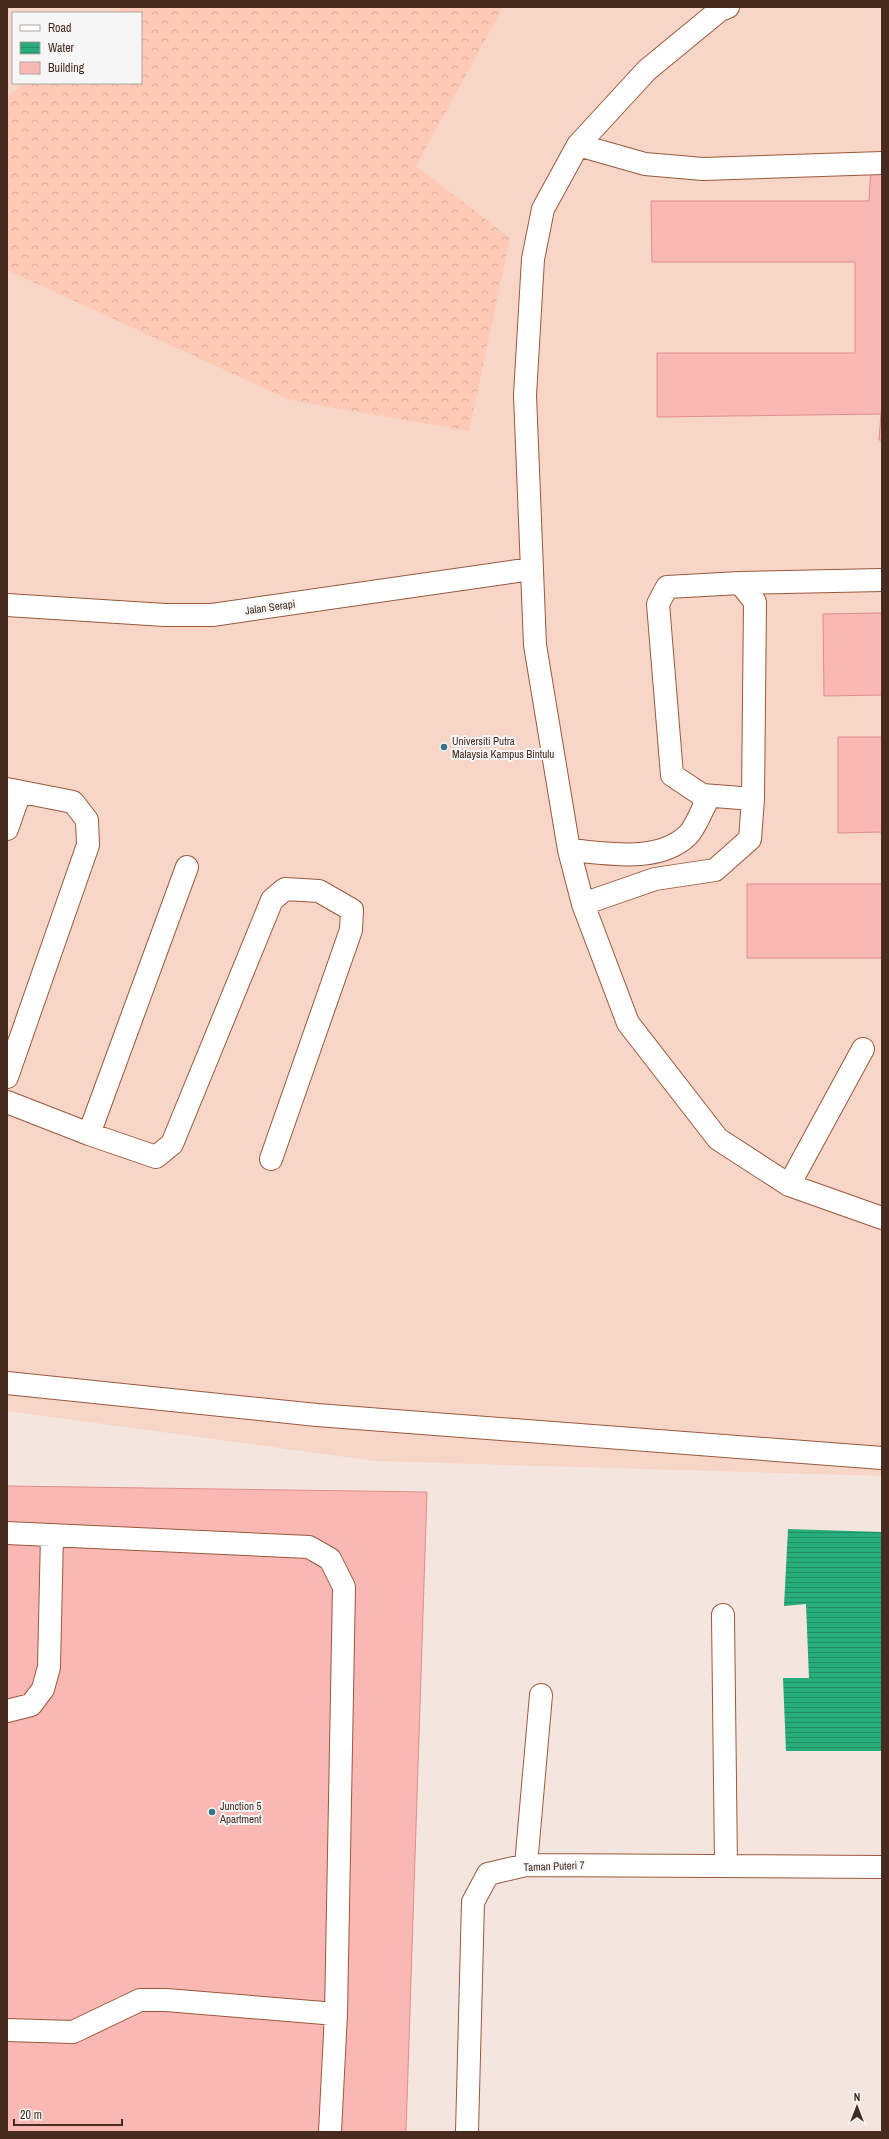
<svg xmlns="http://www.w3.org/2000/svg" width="889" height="2139" font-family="'Archivo Narrow',sans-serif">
	<defs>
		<pattern id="forest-crowns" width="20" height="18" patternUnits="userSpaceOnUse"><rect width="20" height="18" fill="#fec9b5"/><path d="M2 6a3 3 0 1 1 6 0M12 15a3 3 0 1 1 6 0" fill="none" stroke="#dbad9b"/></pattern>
		<pattern id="water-rules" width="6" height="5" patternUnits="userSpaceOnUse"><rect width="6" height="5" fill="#26ad7b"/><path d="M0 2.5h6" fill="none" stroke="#238d64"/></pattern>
	</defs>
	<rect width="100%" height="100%" fill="#f5e5df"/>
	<path fill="#f7d5c7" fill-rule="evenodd" d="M7,7H882V1476L375,1461L7,1411ZM13,13H141V83H13Z"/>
	<path fill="url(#forest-crowns)" d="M123,7H503L416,166L510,238L469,431L290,400L7,270V97L25,83H141V13H115Z"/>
	<path fill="url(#water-rules)" d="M788,1529L882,1532V1751H786L783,1678H809L806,1604L784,1606Z"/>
	<path fill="#fab8b4" stroke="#dd8e8a" d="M871,166H882V440H879L881,414L657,417V353H855V262H652L651,201H869Z
		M882,613V695L824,696L823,614Z
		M838,737H882V832L838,833Z
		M747,884H882V958H747Z
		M7,1486L427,1492L406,2132H7Z"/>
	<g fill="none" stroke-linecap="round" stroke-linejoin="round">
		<defs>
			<path id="minor" d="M728,7L720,10L647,70L578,145L543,209L533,259L525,395L535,645L569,850L583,904L628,1023L718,1139L789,1185L882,1218
				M578,145L645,164L703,169L882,163
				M740,583L882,580
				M7,605L165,615H212L531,569
				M7,789L73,802L87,820L88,845L7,1077
				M702,795L753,799
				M7,829L20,792
				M569,850C606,853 658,864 688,835C695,828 700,814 705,805L702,795L672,775L658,604L667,587L740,583L755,602L753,799L750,839L715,870L655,879L583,904
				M7,1102L89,1134L156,1157L172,1144L272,900L285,889L319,891L352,910L351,930L271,1159
				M89,1134L187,867
				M789,1185L863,1049
				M7,1383L317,1415L882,1458
				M7,1533L309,1547L330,1559L344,1587L336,2014L330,2132
				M723,1615L726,1865
				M7,1711L31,1705L43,1689L49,1667L52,1535
				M526,1865L541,1695
				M7,2030L73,2032L140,2000H166L336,2014
				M467,2132L473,1902L488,1874L526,1865L882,1867"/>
		</defs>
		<use href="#minor" stroke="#9b583c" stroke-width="24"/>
		<use href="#minor" stroke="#fff" stroke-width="22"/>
	</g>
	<g fill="#357489" stroke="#f6f6f6" stroke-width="1.5">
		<circle cx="444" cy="747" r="4"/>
		<circle cx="212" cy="1812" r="4"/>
	</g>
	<g text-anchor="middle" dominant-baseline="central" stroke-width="4" stroke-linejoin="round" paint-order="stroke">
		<g font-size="11" fill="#482b1f" stroke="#f6f6f6">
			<text transform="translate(270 607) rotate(-8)">Jalan Serapi</text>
			<text transform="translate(554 1866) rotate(-2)">Taman Puteri 7</text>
		</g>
		<g font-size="11" fill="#482b1f" stroke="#f6f6f6" text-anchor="start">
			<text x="452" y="741">Universiti Putra<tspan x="452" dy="13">Malaysia Kampus Bintulu</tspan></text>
			<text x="220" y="1806">Junction 5<tspan x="220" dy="13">Apartment</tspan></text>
		</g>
	</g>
	<rect width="889" height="2139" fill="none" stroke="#482b1f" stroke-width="16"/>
	<rect x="12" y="12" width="130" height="72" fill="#f6f6f6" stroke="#b0a5a0"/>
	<rect x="20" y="25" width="20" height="6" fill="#ffffff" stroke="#b0a5a0"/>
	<text x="48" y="32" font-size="12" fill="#482b1f">Road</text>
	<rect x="20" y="42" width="20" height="12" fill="url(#water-rules)" stroke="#b0a5a0"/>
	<text x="48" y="52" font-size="12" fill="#482b1f">Water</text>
	<rect x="20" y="62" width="20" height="12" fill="#fab8b4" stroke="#b0a5a0"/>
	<text x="48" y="72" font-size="12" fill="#482b1f">Building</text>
	<g transform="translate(857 2107)" stroke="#f6f6f6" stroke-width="3" paint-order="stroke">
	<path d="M0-3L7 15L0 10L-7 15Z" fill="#482b1f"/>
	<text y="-6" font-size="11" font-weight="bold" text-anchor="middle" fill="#482b1f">N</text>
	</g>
	<path d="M14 2119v6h108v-6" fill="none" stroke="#482b1f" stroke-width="2"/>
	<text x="20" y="2119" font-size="12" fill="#482b1f" stroke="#f6f6f6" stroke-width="3" paint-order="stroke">20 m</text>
</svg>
